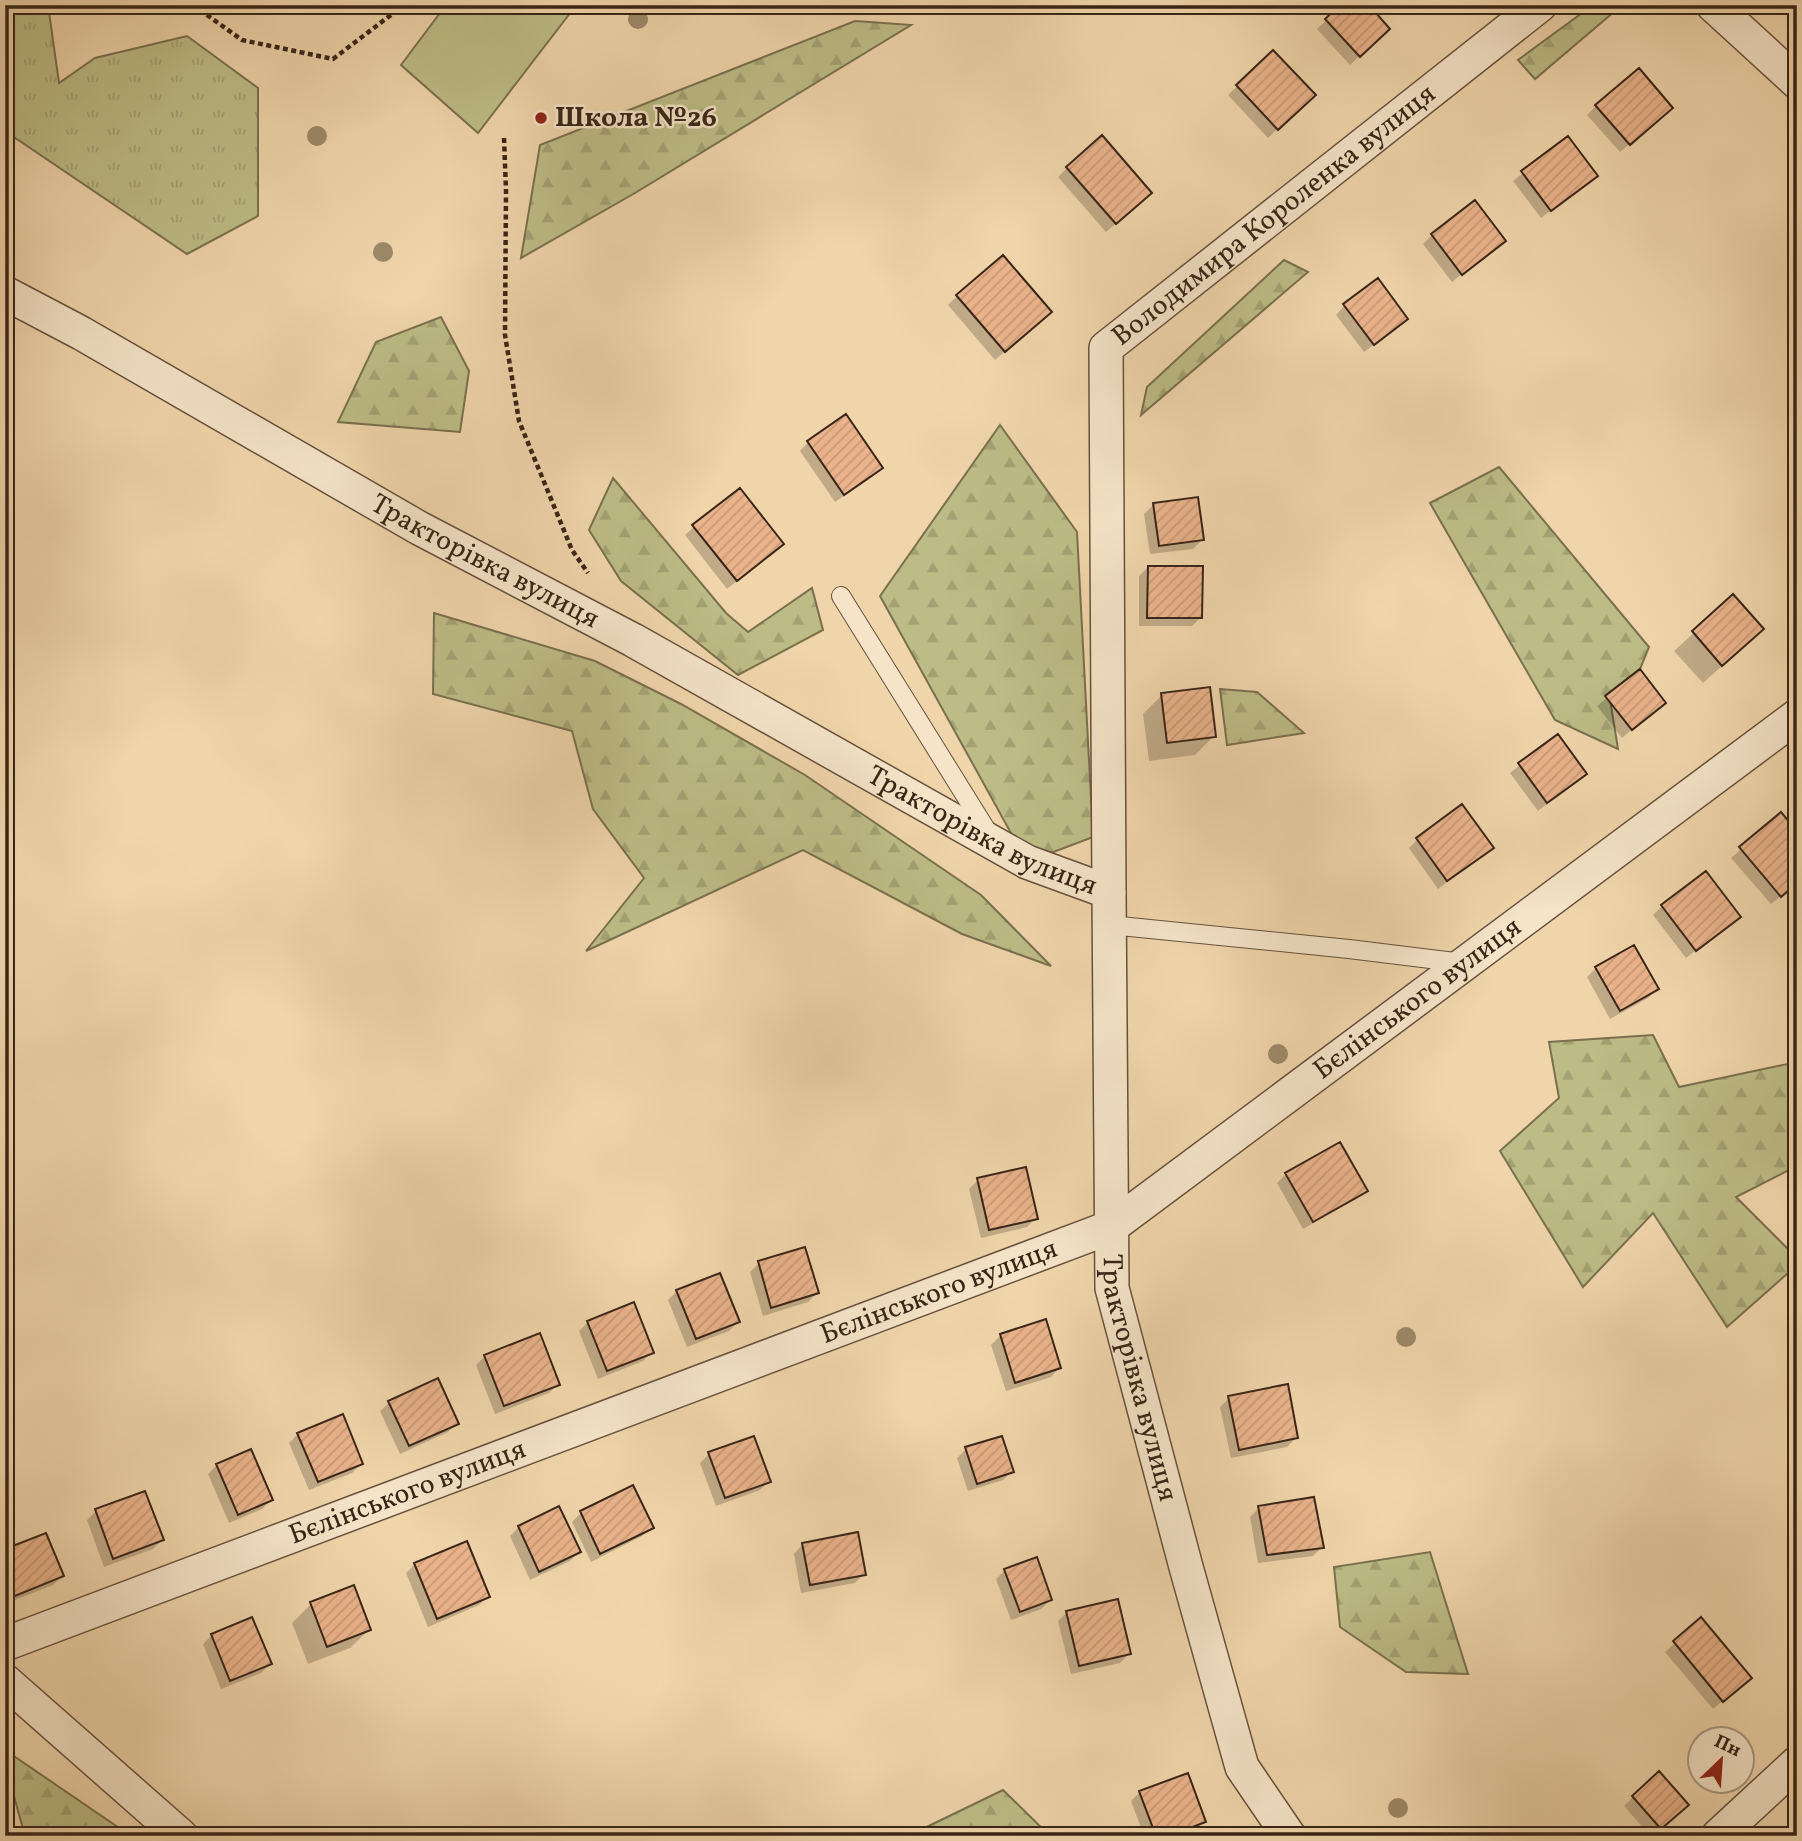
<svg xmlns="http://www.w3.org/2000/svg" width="1802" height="1841" font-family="Vollkorn,serif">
	<defs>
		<pattern id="grass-tufts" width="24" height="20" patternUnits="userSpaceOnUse" patternTransform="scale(1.75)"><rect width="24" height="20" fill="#bdbc86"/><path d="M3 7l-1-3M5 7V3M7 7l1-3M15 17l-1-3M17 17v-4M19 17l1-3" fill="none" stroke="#a3a173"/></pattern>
		<pattern id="forest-firs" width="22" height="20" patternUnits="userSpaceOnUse" patternTransform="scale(1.75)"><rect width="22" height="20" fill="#bdbc86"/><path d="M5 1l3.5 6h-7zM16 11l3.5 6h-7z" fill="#a3a173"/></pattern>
		<pattern id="building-hatch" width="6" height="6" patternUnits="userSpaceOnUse" patternTransform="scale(1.75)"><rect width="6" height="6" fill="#eab38b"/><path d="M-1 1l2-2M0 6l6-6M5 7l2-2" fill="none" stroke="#c99a77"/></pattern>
	</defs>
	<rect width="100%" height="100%" fill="#f0d5ab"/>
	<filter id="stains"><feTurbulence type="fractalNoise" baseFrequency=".00286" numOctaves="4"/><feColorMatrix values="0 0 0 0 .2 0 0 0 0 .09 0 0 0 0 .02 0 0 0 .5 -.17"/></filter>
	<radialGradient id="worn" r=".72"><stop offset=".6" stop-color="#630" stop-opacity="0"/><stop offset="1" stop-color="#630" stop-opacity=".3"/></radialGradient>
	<path fill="url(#grass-tufts)" stroke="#7a704e" stroke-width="2" d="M5,5H48L59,83L95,58L187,36L258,88V216L187,254L5,131Z"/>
	<path fill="url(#forest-firs)" stroke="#7a704e" stroke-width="2" d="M1593,5H1622L1535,79L1518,60Z
		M855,21L911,25L635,193L521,258L540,145Z
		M1284,260L1308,272L1141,415L1147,387Z
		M441,317L469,371L460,432L338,422L376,342Z
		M1000,425L1077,532L1093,837L1027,862L880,596Z
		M1499,467L1649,647L1640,669L1609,693L1618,749L1555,720L1430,503Z
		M613,478L726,613L748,632L812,588L823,630L738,675L621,581L589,530Z
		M434,613L595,661L681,704L805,775L981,895L1051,966L962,934L803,850L586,951L644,878L593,809L572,731L433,694Z
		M1220,689L1257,692L1304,733L1227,745Z
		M1653,1035L1679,1087L1792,1063L1797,1071V1166L1736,1197L1797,1258V1265L1727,1327L1653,1213L1583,1287L1500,1151L1559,1098L1549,1042Z
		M1430,1552L1468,1674L1406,1672L1340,1627L1334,1567Z
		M5,1750L125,1832L128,1836H25L5,1764Z
		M1003,1790L1050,1836H908Z"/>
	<path fill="#bdbc86" stroke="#7a704e" stroke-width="2" d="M446,5H563L571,12L478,133L401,65Z"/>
	<path fill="#0003" d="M1343,5L1388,29L1350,65L1317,29Z
		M1273,52L1313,95L1268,138L1228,95Z
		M1596,106L1662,117L1620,152L1587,115Z
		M1568,138L1596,176L1541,218L1513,181Z
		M1067,168L1141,202L1106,232L1058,177Z
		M1432,235L1503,241L1452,282L1423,244Z
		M957,296L1041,320L995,360L948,305Z
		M1344,306L1397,327L1364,352L1336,315Z
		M808,442L881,468L872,477L835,502L800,451Z
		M1153,505L1202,540L1193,549L1150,554L1144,514Z
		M694,527L773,552L727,589L685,535Z
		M1148,567L1201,617L1192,626H1139V576Z
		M1733,597L1743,647L1703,683L1674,651Z
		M1640,671L1664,703L1622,738L1597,706Z
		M1162,695L1214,736L1195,755L1149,761L1143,714Z
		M1557,736L1585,774L1538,811L1510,773Z
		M1781,815L1797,883L1771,904L1731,858Z
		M1418,839L1492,847L1438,889L1409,848Z
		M1662,906L1739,917L1686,958L1653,915Z
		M1633,947L1657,989L1648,998L1610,1019L1587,977L1596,968Z
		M1286,1174L1365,1190L1356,1199L1303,1229L1277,1183Z
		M978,1180L1036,1218L1027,1227L981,1238L969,1189Z
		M759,1263L817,1293L808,1302L763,1316L750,1272Z
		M677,1291L738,1322L729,1331L687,1347L668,1300Z
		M588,1322L652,1352L643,1361L598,1379L579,1331Z
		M1045,1322L1059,1368L1051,1377L1006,1391L991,1345L1000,1336Z
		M485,1356L558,1384L549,1393L495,1414L476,1365Z
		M1229,1398L1296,1438L1287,1447L1231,1458L1220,1407Z
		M389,1403L457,1423L448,1432L400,1454L380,1411Z
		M298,1434L361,1464L352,1473L309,1490L289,1443Z
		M753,1438L769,1481L760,1490L716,1506L700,1463L709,1454Z
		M966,1449L1012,1471L1003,1480L968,1491L957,1458Z
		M217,1465L271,1500L262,1509L229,1523L208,1474Z
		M144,1493L162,1540L153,1549L104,1567L87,1520L96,1511Z
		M1259,1508L1322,1547L1313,1556L1258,1563L1250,1517Z
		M581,1513L651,1528L642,1536L591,1562L572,1522Z
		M519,1527L579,1552L570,1561L530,1580L510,1536Z
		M802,1545L864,1574L855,1583L801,1593L794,1554Z
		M5,1551L62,1576L53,1585L5,1604Z
		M415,1564L488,1596L479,1605L428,1627L406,1573Z
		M1005,1570L1050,1600L1041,1609L1011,1620L996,1579Z
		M311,1604L369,1630L350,1648L308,1664L292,1623Z
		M1067,1612L1129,1654L1120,1663L1071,1674L1058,1621Z
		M1701,1620L1741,1686L1713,1709L1665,1652Z
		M212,1635L270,1664L261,1673L221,1689L203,1644Z
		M1140,1792L1204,1821L1195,1830L1180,1836H1144L1131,1801Z
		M1633,1797L1677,1814L1650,1836L1624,1806Z"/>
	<path fill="url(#building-hatch)" stroke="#382517" stroke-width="2" d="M1340,5H1369L1390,29L1360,57L1325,19Z
		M1273,50L1316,95L1278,130L1236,85Z
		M1639,68L1673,108L1630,145L1595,105Z
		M1102,135L1152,193L1116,224L1066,167Z
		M1568,136L1598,176L1551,211L1521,171Z
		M1475,200L1506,241L1462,275L1431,234Z
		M1003,255L1052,312L1005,352L956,295Z
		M1378,278L1408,319L1374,345L1343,304Z
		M846,414L883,468L844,495L807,441Z
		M740,488L784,544L737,581L692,525Z
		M1198,497L1204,540L1159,546L1153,503Z
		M1148,566H1203L1202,618H1147Z
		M1733,594L1764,629L1722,666L1692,631Z
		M1640,669L1666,703L1632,730L1605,696Z
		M1210,687L1216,737L1167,743L1161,693Z
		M1558,734L1587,774L1547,803L1518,763Z
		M1462,804L1494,848L1447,881L1416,838Z
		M1781,812L1797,831V883L1781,897L1739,847Z
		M1706,871L1741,917L1696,951L1661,905Z
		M1634,945L1659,989L1620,1011L1595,967Z
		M1340,1142L1368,1191L1313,1222L1285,1173Z
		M1026,1167L1038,1219L989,1230L977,1178Z
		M805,1247L819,1293L771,1308L758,1261Z
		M720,1273L740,1322L696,1339L676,1290Z
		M634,1302L654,1353L607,1371L587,1321Z
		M1046,1319L1061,1368L1015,1383L1000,1334Z
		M540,1333L560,1385L504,1406L484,1355Z
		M438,1378L459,1424L409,1446L388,1401Z
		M1288,1384L1298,1438L1239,1450L1228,1396Z
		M343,1414L363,1464L318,1482L297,1433Z
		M754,1436L771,1482L725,1498L708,1452Z
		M1002,1436L1014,1472L977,1484L965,1447Z
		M251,1449L273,1500L238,1515L216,1464Z
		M633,1485L654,1528L600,1554L580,1511Z
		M145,1491L164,1540L113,1559L95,1509Z
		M1314,1497L1324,1548L1267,1555L1258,1506Z
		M559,1506L581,1552L539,1572L518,1526Z
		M858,1532L866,1575L810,1585L802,1543Z
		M46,1533L64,1576L5,1600V1549Z
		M467,1541L490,1597L437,1619L414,1563Z
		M1037,1557L1052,1600L1020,1612L1004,1569Z
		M354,1585L371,1630L327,1647L310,1602Z
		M1118,1599L1131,1654L1079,1666L1066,1611Z
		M252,1617L272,1664L230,1681L211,1634Z
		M1701,1617L1752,1678L1723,1702L1673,1641Z
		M1659,1771L1689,1805L1661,1829L1632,1796Z
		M1188,1773L1206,1822L1168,1836H1156L1139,1791Z"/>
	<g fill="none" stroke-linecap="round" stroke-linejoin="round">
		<defs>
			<path id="service" d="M841,596L989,834
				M1110,925L1349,949L1463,963"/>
			<g id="minor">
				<path d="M1713,5L1797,82"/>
				<path id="s1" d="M5,293L81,333L419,528L633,640L1027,862L1109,892L1112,1288L1186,1567L1242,1767L1289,1836"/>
				<path id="s2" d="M1109,892L1106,348L1540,5"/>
				<path id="s3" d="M5,1644L1111,1227L1797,716"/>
				<path d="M5,1681L181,1836"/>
				<path d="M1718,1836L1797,1763"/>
			</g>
		</defs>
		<use href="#service" stroke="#66513c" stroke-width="20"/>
		<use href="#minor" stroke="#66513c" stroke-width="36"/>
		<path stroke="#382517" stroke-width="4.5" stroke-dasharray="5 3.5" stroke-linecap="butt" d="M193,5L242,40L333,59L404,5
			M504,138L506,190L505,335L519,421L572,550L588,573"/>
		<use href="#service" stroke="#f5e4c8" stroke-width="18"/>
		<use href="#minor" stroke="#f5e4c8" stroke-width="33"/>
	</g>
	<g fill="#9d8969">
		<circle cx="638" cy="19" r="10"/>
		<circle cx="317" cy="136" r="10"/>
		<circle cx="383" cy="252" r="10"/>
		<circle cx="1278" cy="1054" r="10"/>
		<circle cx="1406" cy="1337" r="10"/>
		<circle cx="1398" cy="1808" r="10"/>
	</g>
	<circle fill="#8f2418" stroke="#f5e4c8" stroke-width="2.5" cx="541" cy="118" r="7"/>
	<g text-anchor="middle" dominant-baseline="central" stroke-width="5" stroke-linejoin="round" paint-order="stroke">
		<g font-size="28" font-weight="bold" fill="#382517" stroke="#f5e4c8" text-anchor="start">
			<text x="555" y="118">Школа №26</text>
		</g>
		<g font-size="28" fill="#382517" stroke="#f5e4c8">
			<text stroke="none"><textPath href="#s2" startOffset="758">Володимира Короленка вулиця</textPath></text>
			<text stroke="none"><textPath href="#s1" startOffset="550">Тракторівка вулиця</textPath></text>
			<text stroke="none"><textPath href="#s1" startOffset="1116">Тракторівка вулиця</textPath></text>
			<text stroke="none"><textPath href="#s3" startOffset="1564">Бєлінського вулиця</textPath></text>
			<text stroke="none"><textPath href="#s3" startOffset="998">Бєлінського вулиця</textPath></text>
			<text stroke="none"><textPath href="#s1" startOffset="1746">Тракторівка вулиця</textPath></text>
			<text stroke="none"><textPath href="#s3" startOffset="430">Бєлінського вулиця</textPath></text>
		</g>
	</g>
	<rect width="1802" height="1841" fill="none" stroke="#f0d5ab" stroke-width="28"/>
	<rect x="7" y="7" width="1788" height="1827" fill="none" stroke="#382517" stroke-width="3.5"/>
	<rect x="14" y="14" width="1774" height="1813" fill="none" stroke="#382517" stroke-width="2"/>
	<g transform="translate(1721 1760) rotate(25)"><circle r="33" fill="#f5e4c8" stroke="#a99881" stroke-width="2"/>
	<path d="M0-5L12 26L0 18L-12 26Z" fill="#8f2418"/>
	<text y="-10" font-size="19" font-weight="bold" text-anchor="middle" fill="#382517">Пн</text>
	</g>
	<rect width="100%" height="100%" filter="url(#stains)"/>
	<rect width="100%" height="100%" fill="url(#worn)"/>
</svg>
